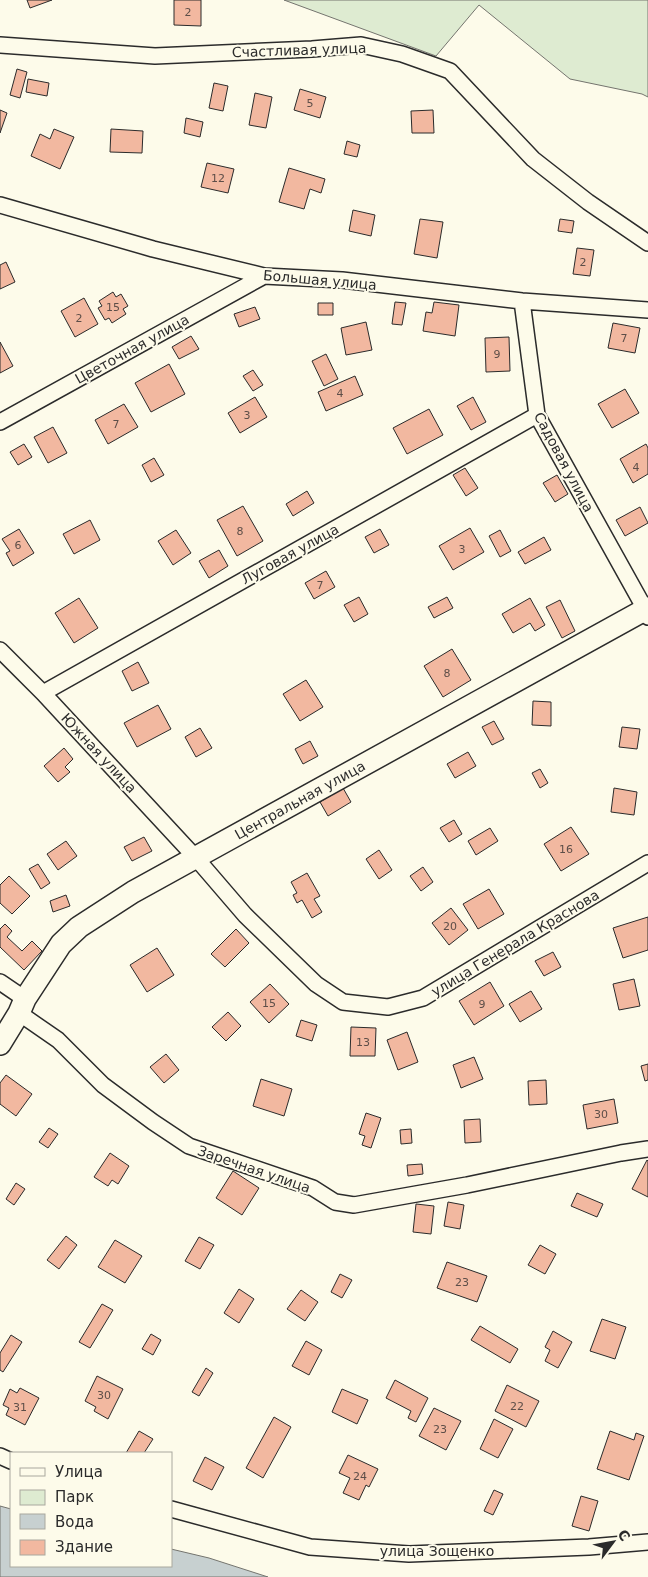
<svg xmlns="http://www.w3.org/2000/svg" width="648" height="1577" font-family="'DejaVu Sans',sans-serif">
	<rect width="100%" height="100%" fill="#fdfbea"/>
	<path fill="#deebd1" stroke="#74746e" d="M284,0H648V97L642,94L570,79L479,5L436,56Z"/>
	<path fill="#c7d0d0" stroke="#74746e" d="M0,1506L11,1509V1566H171V1549L209,1558L268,1577H0Z"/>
	<path fill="#f2b8a0" stroke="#2b2b2b" d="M27,0H52L30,8Z
		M174,0H201V26L174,25Z
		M17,69L27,72L20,98L10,95Z
		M28,79L49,83L47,96L26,92Z
		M214,83L228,86L223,111L209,108Z
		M300,89L326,97L320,118L294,110Z
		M255,93L272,97L266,128L249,125Z
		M0,110L7,113L0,133Z
		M433,110L434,133H412L411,111Z
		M186,118L203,122L200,137L184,133Z
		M54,129L74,137L60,169L31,156L40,134L50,139Z
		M111,129L143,131L142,153L110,152Z
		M347,141L360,145L357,157L344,154Z
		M207,163L234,169L228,193L201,187Z
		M289,168L325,179L321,193L310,189L304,209L279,202Z
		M353,210L375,215L371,236L349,231Z
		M420,219L443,222L437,258L414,254Z
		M560,219L574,221L572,233L558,231Z
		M577,248L594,250L590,276L573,274Z
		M6,262L15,282L0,289V265Z
		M113,292L116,297L121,294L128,306L123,309L126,314L112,323L109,318L105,320L98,308L102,306L99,301Z
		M84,298L98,324L75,337L61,311Z
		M395,302L406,303L402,325L392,324Z
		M434,302L459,305L455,336L423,331L426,312L432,313Z
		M318,303H333V315H318Z
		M255,307L260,319L239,327L234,314Z
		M366,322L372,350L346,355L341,328Z
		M613,323L640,328L635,353L608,348Z
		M191,336L199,349L179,359L172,347Z
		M509,337L510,371L486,372L485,338Z
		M0,342L13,366L0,373Z
		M326,354L338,379L324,386L312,361Z
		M169,364L185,394L151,412L135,383Z
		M253,370L263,385L253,391L243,376Z
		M355,376L363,395L326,411L318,392Z
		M625,389L639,413L612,428L598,404Z
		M255,397L267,417L240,433L228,413Z
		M473,397L486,422L471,430L457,406Z
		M124,404L138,427L108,444L95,420Z
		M429,409L443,435L407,454L393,428Z
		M53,427L67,453L48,463L34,437Z
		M24,444L32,457L18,465L10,452Z
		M646,444L648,448V474L633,483L620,459Z
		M154,458L164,475L151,482L142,465Z
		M465,468L478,488L466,496L453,475Z
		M557,475L568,494L555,502L543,483Z
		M307,491L314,503L293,516L286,504Z
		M243,506L263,541L237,556L217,520Z
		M640,507L648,523L625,536L616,520Z
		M90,520L100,540L74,554L63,534Z
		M470,528L484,552L453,570L439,546Z
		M19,529L34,553L13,566L6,553L10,551L2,539Z
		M380,529L389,545L374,553L365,537Z
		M176,530L191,553L173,565L158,541Z
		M500,530L511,551L500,557L489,536Z
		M544,537L551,550L525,564L518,552Z
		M219,550L228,566L209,578L199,561Z
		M326,571L335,587L314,599L305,583Z
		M359,597L368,614L354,622L344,605Z
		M447,597L453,608L434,618L428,607Z
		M79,598L98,628L74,643L55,613Z
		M530,598L545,625L535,631L530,623L513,633L502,614Z
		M560,600L575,631L562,638L546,607Z
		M452,649L471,680L443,697L424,666Z
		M138,662L149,683L132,691L122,671Z
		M306,680L323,707L300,721L283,694Z
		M533,701L551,702V726L532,725Z
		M158,705L171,729L137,747L124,723Z
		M494,721L504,739L492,745L482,727Z
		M622,727L640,729L637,749L619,747Z
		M200,728L212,748L196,757L185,737Z
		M310,741L318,756L303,764L295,749Z
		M64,748L73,759L65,767L70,772L58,782L44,766Z
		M468,752L476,766L455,778L447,764Z
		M540,769L548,783L540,788L532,773Z
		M343,788L351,802L328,816L320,802Z
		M614,788L637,792L634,815L611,812Z
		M454,820L462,834L449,842L440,828Z
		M571,827L589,854L561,871L544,844Z
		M490,828L498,841L476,855L468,841Z
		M144,837L152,851L132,861L124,847Z
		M66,841L77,856L58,870L47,854Z
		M379,850L392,870L379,879L366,859Z
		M38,864L50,883L41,889L29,869Z
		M423,867L433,882L421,891L410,876Z
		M307,873L320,896L314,899L322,912L312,918L302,900L297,903L293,895L297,893L291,882Z
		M9,876L30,896L12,914L0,903V885Z
		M489,889L504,914L478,929L463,904Z
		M66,895L70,906L53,912L50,901Z
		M451,908L468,930L449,945L432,923Z
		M648,917V950L623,958L613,928Z
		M5,924L12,931L7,937L22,951L32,941L42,951L24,970L0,947V929Z
		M236,929L249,943L225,967L211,954Z
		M157,948L174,975L147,992L130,965Z
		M553,952L561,967L544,976L535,961Z
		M634,979L640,1006L619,1010L613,984Z
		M490,982L504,1006L474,1025L459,1001Z
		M270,984L289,1004L269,1023L250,1002Z
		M531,991L542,1009L520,1022L509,1004Z
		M228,1012L241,1026L226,1041L212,1027Z
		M301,1020L317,1025L312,1041L296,1036Z
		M351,1027L376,1028L375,1056H350Z
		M407,1032L418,1062L398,1070L387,1040Z
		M166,1054L179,1070L164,1083L150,1067Z
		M474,1057L483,1079L461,1088L453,1065Z
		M648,1064V1080L645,1081L641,1066Z
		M6,1075L32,1094L16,1116L0,1104V1083Z
		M261,1079L292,1089L284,1116L253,1106Z
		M546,1080L547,1104L529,1105L528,1081Z
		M614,1099L618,1123L587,1129L583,1105Z
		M366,1113L381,1118L371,1148L362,1145L365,1136L359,1134Z
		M480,1119L481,1142L465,1143L464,1120Z
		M49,1128L58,1134L48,1148L39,1142Z
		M411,1129L412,1143L401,1144L400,1130Z
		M110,1153L129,1166L118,1184L112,1180L108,1186L94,1177Z
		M647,1160L648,1161V1197L632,1189Z
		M422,1164L423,1174L408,1176L407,1165Z
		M233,1171L259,1188L242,1215L216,1198Z
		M16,1183L25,1189L14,1205L6,1199Z
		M577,1193L603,1204L597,1217L571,1206Z
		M448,1202L464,1205L460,1229L444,1226Z
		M416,1204L434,1206L431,1234L413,1232Z
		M66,1236L77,1245L59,1269L47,1260Z
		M199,1237L214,1245L200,1269L185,1261Z
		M115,1240L142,1256L125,1283L98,1267Z
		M540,1245L556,1254L545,1274L528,1265Z
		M447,1262L487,1276L477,1302L437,1288Z
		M340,1274L352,1280L342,1298L331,1292Z
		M239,1289L254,1299L239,1323L224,1313Z
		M301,1290L318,1302L305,1321L287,1309Z
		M102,1304L113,1310L90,1348L79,1342Z
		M602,1319L626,1327L615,1359L590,1351Z
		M480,1326L518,1349L510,1363L471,1340Z
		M553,1331L572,1342L558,1368L545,1361L550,1350L545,1347Z
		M151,1334L161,1340L153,1355L142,1349Z
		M11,1335L22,1342L3,1372L0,1370V1353Z
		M306,1341L322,1350L309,1375L292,1366Z
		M206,1368L213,1373L199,1396L192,1392Z
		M97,1376L123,1389L108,1419L94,1411L96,1407L85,1401Z
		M395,1380L428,1398L416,1422L408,1418L411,1411L386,1398Z
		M507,1385L539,1401L526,1427L495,1411Z
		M20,1388L39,1398L25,1425L6,1415L9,1408L3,1405L10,1389L17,1393Z
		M342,1389L368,1400L357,1424L332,1412Z
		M434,1408L461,1421L446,1450L419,1436Z
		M274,1417L291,1427L263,1478L246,1468Z
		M494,1419L513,1429L498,1458L480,1449Z
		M139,1431L153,1439L144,1453H126Z
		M610,1431L634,1440L636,1433L644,1436L629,1480L597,1469Z
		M348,1455L378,1469L369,1487L366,1485L359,1500L343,1493L350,1478L339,1473Z
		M205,1457L224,1467L212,1490L193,1481Z
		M494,1490L503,1494L493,1515L484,1511Z
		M581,1496L598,1501L589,1531L572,1526Z"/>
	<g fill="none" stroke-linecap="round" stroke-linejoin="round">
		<defs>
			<path id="street" d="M0,45L155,56L312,49L361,45L402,54L450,71L533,159L588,202L648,243
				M0,205L153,249L264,276L342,280L522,301L648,310
				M522,301L537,415L645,609L648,617
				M0,422L264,276
				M0,650L43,693L196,858L245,915L316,984L343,1002L388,1007L423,998L648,863
				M43,693L537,415
				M0,982L25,999
				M19,1013L58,1040L103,1085L153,1122L189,1146L313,1188L335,1202L354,1205L467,1185L621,1153L648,1149
				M0,1456L11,1461
				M171,1509L310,1547L409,1554L589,1547L648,1542"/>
			<path id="secondary" d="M0,1044L19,1013L25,999L61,944L79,927L133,892L648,608"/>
		</defs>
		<use href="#street" stroke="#2b2b2b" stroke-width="18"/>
		<use href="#secondary" stroke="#2b2b2b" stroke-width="24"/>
		<use href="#street" stroke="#fdfbea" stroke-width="15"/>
		<use href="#secondary" stroke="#fdfbea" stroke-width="21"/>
	</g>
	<g text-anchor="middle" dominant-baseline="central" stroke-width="4" stroke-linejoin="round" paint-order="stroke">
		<g font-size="11" fill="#5d4e48">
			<text x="188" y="12">2</text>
			<text x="310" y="103">5</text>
			<text x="218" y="178">12</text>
			<text x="583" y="262">2</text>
			<text x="113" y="307">15</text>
			<text x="79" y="318">2</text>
			<text x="624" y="338">7</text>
			<text x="497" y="354">9</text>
			<text x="340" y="393">4</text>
			<text x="247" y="415">3</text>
			<text x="116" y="424">7</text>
			<text x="636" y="467">4</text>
			<text x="240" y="531">8</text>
			<text x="18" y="545">6</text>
			<text x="462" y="549">3</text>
			<text x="320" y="585">7</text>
			<text x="447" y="673">8</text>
			<text x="566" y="849">16</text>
			<text x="450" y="926">20</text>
			<text x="269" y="1003">15</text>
			<text x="482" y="1004">9</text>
			<text x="363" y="1042">13</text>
			<text x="601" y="1114">30</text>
			<text x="462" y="1282">23</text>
			<text x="104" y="1395">30</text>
			<text x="517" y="1406">22</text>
			<text x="20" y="1407">31</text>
			<text x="440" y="1429">23</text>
			<text x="360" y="1476">24</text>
		</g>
		<g font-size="14" fill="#2b2b2b" stroke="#fdfbea">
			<text transform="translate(299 50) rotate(-2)">Счастливая улица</text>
			<text transform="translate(320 280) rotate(5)">Большая улица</text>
			<text transform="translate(132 349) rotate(-29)">Цветочная улица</text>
			<text transform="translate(564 462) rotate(62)">Садовая улица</text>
			<text transform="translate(290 554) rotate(-29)">Луговая улица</text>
			<text transform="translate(99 753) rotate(47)">Южная улица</text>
			<text transform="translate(300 800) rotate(-29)">Центральная улица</text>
			<text transform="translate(515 943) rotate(-31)">улица Генерала Краснова</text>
			<text transform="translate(254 1169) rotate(19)">Заречная улица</text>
			<text x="437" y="1551">улица Зощенко</text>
		</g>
	</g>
	<rect x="10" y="1452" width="162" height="115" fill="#fdfbea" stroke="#a9a89e"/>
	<rect x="20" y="1468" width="25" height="8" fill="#fdfbea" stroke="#a9a89e"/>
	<text x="55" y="1477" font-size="15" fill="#2b2b2b">Улица</text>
	<rect x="20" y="1490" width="25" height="15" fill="#deebd1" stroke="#a9a89e"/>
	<text x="55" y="1502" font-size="15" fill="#2b2b2b">Парк</text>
	<rect x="20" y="1514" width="25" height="15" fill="#c7d0d0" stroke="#a9a89e"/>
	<text x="55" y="1527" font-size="15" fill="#2b2b2b">Вода</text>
	<rect x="20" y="1540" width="25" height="15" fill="#f2b8a0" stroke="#a9a89e"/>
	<text x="55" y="1552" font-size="15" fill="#2b2b2b">Здание</text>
	<g transform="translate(613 1542) rotate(58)" stroke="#fdfbea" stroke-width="4" paint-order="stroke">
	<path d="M0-4L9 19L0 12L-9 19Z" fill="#2b2b2b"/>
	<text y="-8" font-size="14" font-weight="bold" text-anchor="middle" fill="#2b2b2b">С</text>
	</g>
</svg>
